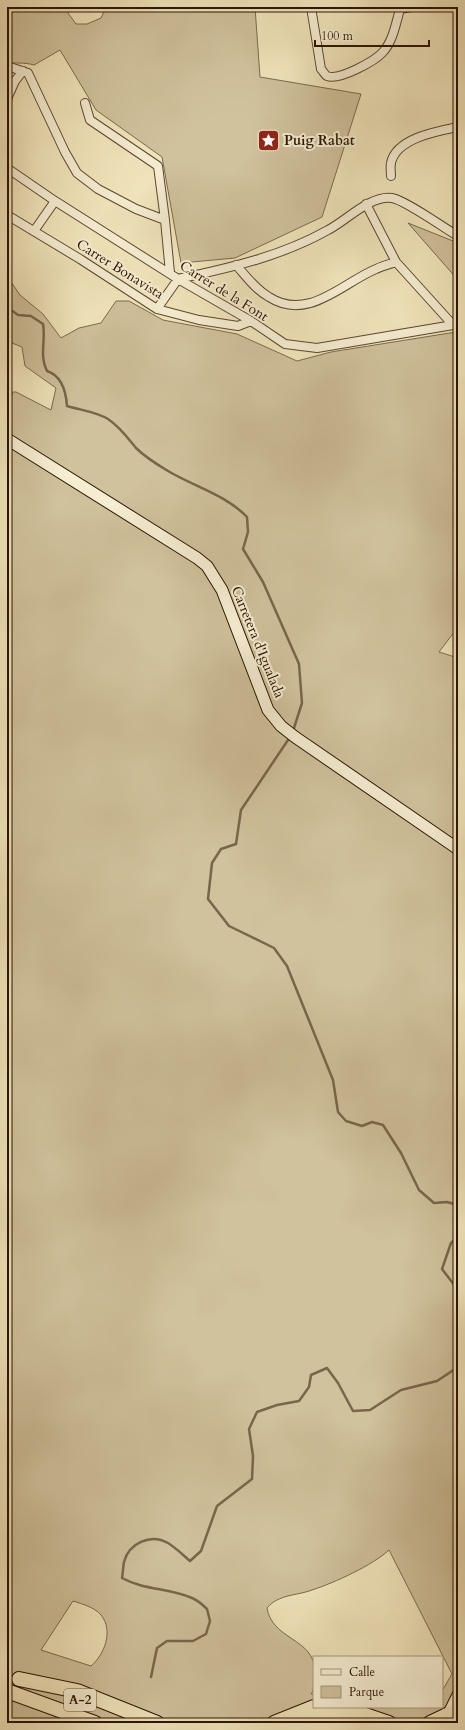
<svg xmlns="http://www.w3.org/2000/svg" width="465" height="1730" font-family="Cardo,serif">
	<rect width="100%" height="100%" fill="#f2e6bd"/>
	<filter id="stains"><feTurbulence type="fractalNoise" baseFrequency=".005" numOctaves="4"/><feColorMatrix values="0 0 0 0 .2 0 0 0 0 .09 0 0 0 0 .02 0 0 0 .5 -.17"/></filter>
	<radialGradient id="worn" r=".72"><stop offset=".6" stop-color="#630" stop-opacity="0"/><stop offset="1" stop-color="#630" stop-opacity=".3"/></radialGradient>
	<path fill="#d0c29d" stroke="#7d6a4e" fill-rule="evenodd" d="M7,7H67L68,13L76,24H87L101,18L106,7H165L182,9L186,7H255L260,77L361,94L322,217L235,258L181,263L162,157L96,110L60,50L34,65C24,62 17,64 7,62Z
		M408,223L458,243V280Z
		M7,276L20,295L43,314L61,338L79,328L101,323L116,301H129L163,320L237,334L297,361L331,352L456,332L458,330V627L439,652L458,658V1723H7V406L13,392H16L51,410L56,388L25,366L22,347L7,341ZM389,1550L452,1674L442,1691V1707H314V1694H311C315,1689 314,1683 314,1677C314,1673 315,1668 314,1664C308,1638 272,1638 267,1608C279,1594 296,1596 312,1590C334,1583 373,1565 389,1550ZM73,1601C82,1604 94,1607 101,1615C114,1631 104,1655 91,1666L41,1650Z"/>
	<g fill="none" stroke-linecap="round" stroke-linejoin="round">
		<path stroke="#79664b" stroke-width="2.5" d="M7,307L18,315L31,316L43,324C46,340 39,356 47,371C62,376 66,391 67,406C80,410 97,412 108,419C120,427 127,437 136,448C144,456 158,465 168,471C195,487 226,495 247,517L248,532L243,549L263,582L299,664L302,703L293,731
			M290,737L241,810L236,844L221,849L212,863L208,899L229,926L274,948L287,966L333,1080L338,1112L346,1121L362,1126L372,1122L383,1125L401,1153L419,1190L434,1203L447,1202L458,1205
			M458,1237L451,1243L442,1269L458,1290
			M151,1677L157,1648L167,1641H193L206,1634L210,1621L207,1609C203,1605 197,1600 192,1598C169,1588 144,1590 122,1578C123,1573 123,1567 124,1562C129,1543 151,1533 168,1543C176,1548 183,1555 190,1561L201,1551L217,1506L252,1479L253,1456L249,1429L257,1412L277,1405L299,1401L309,1387L311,1375L327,1368L338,1383L353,1411L370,1410L401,1390L437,1381L455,1369L458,1365"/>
		<defs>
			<path id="street" d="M311,7L321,69C323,71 325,75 327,76C339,81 375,61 383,52C393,41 396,23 400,9
				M400,7V9L411,7
				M7,66L28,73L65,152L77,173L98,189L136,209L165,220L170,273
				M7,99L15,81L23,71
				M85,103L90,120L158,166L165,220
				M7,168L55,201L178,279L251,321L285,344L317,348L453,325
				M391,176C391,172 390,167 391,163C396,138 438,131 458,127
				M366,204L396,262L453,325
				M7,215L80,259L157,309L199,320L238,326L251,321
				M34,231L55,201
				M236,265C246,276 255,289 269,297C308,322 342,283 376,269C382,266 390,264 396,262
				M157,309L178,279C230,268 282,256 328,230C346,221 370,195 392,198C405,200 444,228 458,236
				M7,349V358"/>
			<path id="secondary" d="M7,439L197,558L207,566L222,590L268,710L281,726L295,737L458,849
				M445,1721L458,1695"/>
			<path id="highway" d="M19,1679L77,1691L157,1723
				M7,1691L95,1723
				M348,1709L389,1723
				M274,1723L314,1707
				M304,1723L320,1714L357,1712
				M430,1723L449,1714"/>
		</defs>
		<use href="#street" stroke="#5c482f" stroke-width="10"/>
		<use href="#secondary" stroke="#2a1300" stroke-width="13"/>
		<use href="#highway" stroke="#2a1300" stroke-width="16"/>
		<use href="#street" stroke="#f7efd4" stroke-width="8"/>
		<use href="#secondary" stroke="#f7efd4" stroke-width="11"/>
		<use href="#highway" stroke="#f2e6bd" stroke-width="14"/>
	</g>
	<defs>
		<symbol id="sight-square" viewBox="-11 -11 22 22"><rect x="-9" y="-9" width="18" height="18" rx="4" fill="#8f2418" stroke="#f7efd4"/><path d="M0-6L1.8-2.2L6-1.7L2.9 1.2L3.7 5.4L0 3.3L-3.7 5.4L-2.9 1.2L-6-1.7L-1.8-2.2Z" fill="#fff"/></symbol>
	</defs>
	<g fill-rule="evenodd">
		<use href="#sight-square" x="256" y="128" width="25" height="25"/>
	</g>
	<g text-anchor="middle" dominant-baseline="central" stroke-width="4" stroke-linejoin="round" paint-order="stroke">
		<rect fill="#f7efd4" stroke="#685540" stroke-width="1" x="64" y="1689" width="32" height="22" rx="3"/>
		<g font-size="13" font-weight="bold" fill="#2a1300">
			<text x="80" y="1700">A-2</text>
		</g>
		<g font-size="14" font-weight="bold" fill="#2a1300" stroke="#f7efd4" text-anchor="start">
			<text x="284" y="140">Puig Rabat</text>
		</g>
		<g font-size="14" fill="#2a1300" stroke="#f7efd4">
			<text transform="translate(120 269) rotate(32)">Carrer Bonavista</text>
			<text transform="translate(224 291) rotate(32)">Carrer de la Font</text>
			<text transform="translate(258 642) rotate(68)">Carretera d'Igualada</text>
		</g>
	</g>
	<rect width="465" height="1730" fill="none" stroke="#f2e6bd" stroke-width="24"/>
	<rect x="8" y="8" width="449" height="1714" fill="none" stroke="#2a1300" stroke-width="2"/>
	<rect x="12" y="12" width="441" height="1706" fill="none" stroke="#2a1300"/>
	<rect x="313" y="1656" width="130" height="52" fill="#f7efd4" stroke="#a5977f"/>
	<rect x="321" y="1669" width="20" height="6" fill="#f7efd4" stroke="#a5977f"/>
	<text x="349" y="1676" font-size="12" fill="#2a1300">Calle</text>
	<rect x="321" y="1686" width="20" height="12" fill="#d0c29d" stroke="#a5977f"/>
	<text x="349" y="1696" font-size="12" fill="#2a1300">Parque</text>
	<path d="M315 40v6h114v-6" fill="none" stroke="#2a1300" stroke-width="2"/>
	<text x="321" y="40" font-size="12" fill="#2a1300" stroke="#f7efd4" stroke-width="3" paint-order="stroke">100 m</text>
	<rect width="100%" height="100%" filter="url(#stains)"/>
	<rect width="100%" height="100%" fill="url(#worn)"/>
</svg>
